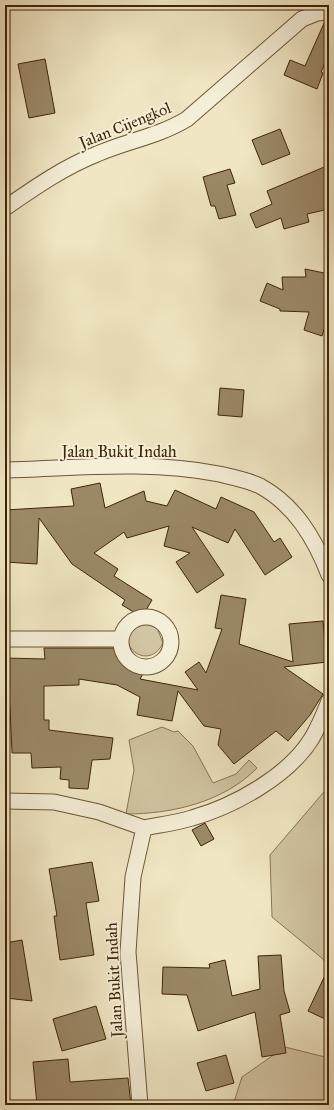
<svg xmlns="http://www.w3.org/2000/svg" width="334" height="1110" font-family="'IM FELL Great Primer',serif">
	<rect width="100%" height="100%" fill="#f0e6c3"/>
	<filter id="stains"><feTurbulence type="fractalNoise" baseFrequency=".005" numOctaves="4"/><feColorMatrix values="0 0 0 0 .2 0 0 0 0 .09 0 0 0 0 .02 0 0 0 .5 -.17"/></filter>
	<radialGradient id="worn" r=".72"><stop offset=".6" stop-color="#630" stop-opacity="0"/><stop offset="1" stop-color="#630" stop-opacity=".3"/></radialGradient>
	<path fill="#d2c5a3" stroke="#887554" d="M150,621L156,625L163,643C147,677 102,635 150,621Z
		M162,727L174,732L178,731L193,746L213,783L236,774L249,760L257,768C224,802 172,814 126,814L134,770L129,740Z
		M329,786V969L323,959L272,917L270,855Z
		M285,1047L329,1058V1105H233L242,1077Z"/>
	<path fill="#9b8968" stroke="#3f2506" d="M325,21H329V54L321,72L323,73L317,89L284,75L290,60L305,66Z
		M45,59L55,113L29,118L18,64Z
		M280,129L290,154L262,165L252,140Z
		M329,165V209L307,214L309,222L284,229L281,218L256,228L250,214L272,204L267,191Z
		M230,169L235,183L227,185L236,215L219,219L215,206H211L203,177Z
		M305,269L329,274V314L322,336L304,330L309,312L280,311V309L260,301L267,283L283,290L282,277H306Z
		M220,388L244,390L242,417L218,415Z
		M100,483L105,508L144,491L146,501L167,506L175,490L216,509L221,497L254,512L274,542L280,538L292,557L265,575L235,529L228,543L192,527L224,575L197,593L176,562L190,553L164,546L169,526L127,538L124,532L94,553L118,569L114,576L152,600L142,617L122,605L125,600L72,564L39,518L37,564L5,562V510L74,506L71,489Z
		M221,595L246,599L239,644L293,662L289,624L323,621L327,662L284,667L323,694L310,715L288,741L276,731L234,764L218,745L221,729L204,726L178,691L172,721L137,715L140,697L117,685L79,679V685L44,686V720H49V730L113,738L110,759L92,760L88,789L69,788V780L60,779L61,767L32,768L31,753H12L10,707H5V658L45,659L44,648H119L120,660L144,672L140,679L198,690L185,672L199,662L206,673L222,629L215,628Z
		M205,823L214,839L201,846L192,830Z
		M92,862L99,901L86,903L94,955L60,960L54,916H57L49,869Z
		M22,940L32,1001L6,998L5,943Z
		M281,955L284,991L290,1012L280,1015L286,1053L262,1057L255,1012L198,1031L187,995L162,994L163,967L210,968L209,964L225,960L232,996L260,989L258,956Z
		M329,967V1010L325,1019L308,1011Z
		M96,1006L106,1039L62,1051L53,1019Z
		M226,1055L234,1083L206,1091L197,1063Z
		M68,1059L70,1082L128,1078L131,1105H84V1101L37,1105L33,1062Z"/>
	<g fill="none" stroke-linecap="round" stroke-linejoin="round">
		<defs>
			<path id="minor" d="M5,208C34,188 64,167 97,154C127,141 159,136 187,119L302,19L317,13L329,12
				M5,470C76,468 149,460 219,474C232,477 248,480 260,486C295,505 315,539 329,575
				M121 642a25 25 0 1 1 50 0a25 25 0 1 1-50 0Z
				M5,639H120
				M5,801L54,802L99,812L144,828
				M144,828C159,825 176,823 192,818C234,806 289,776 312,738C319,726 324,714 329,701
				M140,1105L128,952L133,877L144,828"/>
		</defs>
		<use href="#minor" stroke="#6b5535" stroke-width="17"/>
		<use href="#minor" stroke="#f5efd8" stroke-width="15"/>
	</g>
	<g text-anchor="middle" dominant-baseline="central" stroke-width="4" stroke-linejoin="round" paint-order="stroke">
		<g font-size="16" fill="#3f2506" stroke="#f5efd8">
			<text transform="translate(125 125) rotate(-22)">Jalan Cijengkol</text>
			<text x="119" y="451">Jalan Bukit Indah</text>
			<text transform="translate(114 980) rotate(-93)">Jalan Bukit Indah</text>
		</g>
	</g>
	<rect width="334" height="1110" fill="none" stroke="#f0e6c3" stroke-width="20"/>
	<rect x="6" y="6" width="322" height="1098" fill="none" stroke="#3f2506" stroke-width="2"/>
	<rect x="10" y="10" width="314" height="1090" fill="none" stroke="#3f2506"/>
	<rect width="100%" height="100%" filter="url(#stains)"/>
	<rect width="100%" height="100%" fill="url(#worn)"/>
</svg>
